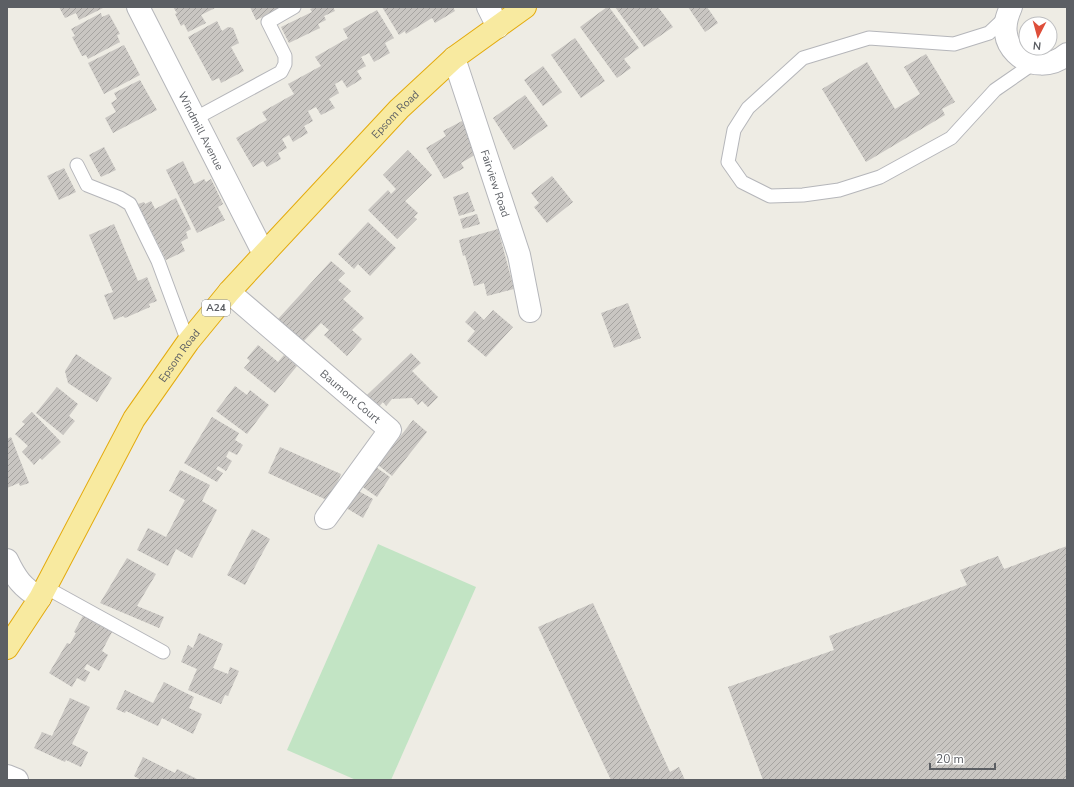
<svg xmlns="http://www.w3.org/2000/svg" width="1074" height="787" font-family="'Nunito Sans',sans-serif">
	<defs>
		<pattern id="building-hatch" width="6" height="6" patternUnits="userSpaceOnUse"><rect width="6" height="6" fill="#c9c6c2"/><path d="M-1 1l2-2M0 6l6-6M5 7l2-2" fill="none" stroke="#a6a4a1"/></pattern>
	</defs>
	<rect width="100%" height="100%" fill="#eeece4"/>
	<path fill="#c2e4c4" d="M378,544L476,587L391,780H356L287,750Z"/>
	<path fill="url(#building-hatch)" d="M59,7H105L79,20L76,13L65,18Z
		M173,7H217L201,15L206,23L188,32L184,24L181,26L175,14L177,13Z
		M250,7H284L256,20Z
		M315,7H333L335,11L324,16L326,20L318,24L320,28L289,43L281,27L312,12L310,9Z
		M382,7H453L455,11L435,23L432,18L406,34L405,31L399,35Z
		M607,7H609L639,48L624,59L631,68L617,78L580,27Z
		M615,7H658L673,27L644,47Z
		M688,7H707L718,23L705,32Z
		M377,10L394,38L385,43L390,53L374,62L369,53L361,57L366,66L357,71L362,79L347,88L342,80L335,84L339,93L329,99L335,108L321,115L316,107L308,111L313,121L304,126L308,133L293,142L289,135L282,139L287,148L278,153L281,159L267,167L263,161L253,167L236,138L267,120L262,112L294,94L288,84L321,66L315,57L348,38L343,29Z
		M101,13L102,17L109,14L120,34L117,35L120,42L88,59L86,55L82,56L72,37L75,36L71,29Z
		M217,21L222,31L228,27L233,28L239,43L231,47L244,71L221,83L219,78L212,81L188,37Z
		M575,38L605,81L581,98L551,55Z
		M124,45L140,75L104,94L88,63Z
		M926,54L955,102L942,109L945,115L866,162L822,89L867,62L895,109L920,94L904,67Z
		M543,66L562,92L543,106L524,80Z
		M140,80L157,110L113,133L105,118L116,112L111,103L117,99L114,93Z
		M525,95L548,126L514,150L493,118Z
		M468,119L480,152L461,163L464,168L444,179L426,148L446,136L443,131L462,121L463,122Z
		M104,147L116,170L101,177L89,155Z
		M408,150L432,175L405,201L418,213L414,217L417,219L397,239L368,210L388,190L391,194L396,189L383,175Z
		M183,161L194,184L204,179L206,182L211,179L223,204L218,207L225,220L197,233L166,170Z
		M64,168L76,192L59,200L47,176Z
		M552,176L573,202L547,223L534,207L539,203L531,193Z
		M468,192L475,211L459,216L453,197Z
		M176,198L191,229L186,232L188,238L181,242L185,251L166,260L138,204L144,202L145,204L151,201L155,209Z
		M477,214L480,224L463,229L460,219Z
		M368,222L396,248L370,276L358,264L354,269L338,254Z
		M114,224L138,281L147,277L157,301L149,304L150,307L125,318L123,316L114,320L104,295L113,292L89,235Z
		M498,229L514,289L487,296L484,283L474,286L465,255L463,256L459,240Z
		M331,261L345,273L338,280L351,291L343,299L364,318L352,330L362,339L347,356L324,335L329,330L321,323L303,342L278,319Z
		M628,303L641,338L614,348L601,313Z
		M493,310L513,327L486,357L467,341L475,331L465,322L475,311L484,320Z
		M258,345L278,362L284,355L297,366L275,393L244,368L250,361L247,358Z
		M411,353L421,363L412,371L438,397L428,407L422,401L418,405L412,398L392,399L386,406L383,402L376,410L364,398Z
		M76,354L112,378L97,402L68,383L65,371Z
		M235,386L247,395L250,390L269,405L247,434L216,411Z
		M57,387L78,404L69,416L75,421L63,435L36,413Z
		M32,412L61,442L42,460L40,458L34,465L22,452L28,446L15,434L25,424L22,422Z
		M212,417L239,433L235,440L243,445L237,455L229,451L226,457L232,461L226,471L218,466L216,469L223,473L217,482L184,463Z
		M413,420L427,432L392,476L378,465Z
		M11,437L29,483L20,486L19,483L7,488V439Z
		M280,447L341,474L329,501L268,473Z
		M370,463L390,477L377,497L357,483Z
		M180,470L210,485L202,501L217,510L192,558L176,549L168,566L137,550L148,528L166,537L185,500L169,491Z
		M353,488L373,499L363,518L343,506Z
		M252,529L270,539L245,585L227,575Z
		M1067,546V780H763L728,687L834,650L829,636L967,585L960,570L998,556L1004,569Z
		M127,558L156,574L137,606L164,617L159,628L100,603Z
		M593,603L670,772L679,767L685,780H611L538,627Z
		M84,614L108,627L107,629L112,632L102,651L108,655L99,671L87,664L84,669L90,672L85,682L77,678L72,687L49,673L67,643L70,644L76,633L74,632Z
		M199,633L223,644L213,668L228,674L230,667L239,671L228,696L225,695L221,704L188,690L197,669L181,662L188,645L193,648Z
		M164,682L194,697L189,708L202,714L193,734L162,718L158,726L126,711L125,713L116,709L125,690L153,703Z
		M70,698L90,707L72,744L88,752L81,767L66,760L65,762L34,748L42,732L52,736Z
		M143,757L175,773L177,769L197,779L196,780H141L134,776Z"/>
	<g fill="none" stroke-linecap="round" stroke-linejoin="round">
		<defs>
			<path id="service" d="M1006,17L989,33L954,44L869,38L803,58L748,108L734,130L728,162L742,182L770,196L803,195L839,190L880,177L951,138L995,90L1034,63
				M196,118L281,72L285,64V56L268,22L294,7
				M77,165L87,185L120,198L130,204L158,261L188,342
				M45,587L163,652"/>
			<g id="minor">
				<path id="s1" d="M138,7L264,254"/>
				<path d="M1011,7C1007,16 1004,24 1006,34C1007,42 1011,48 1016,53C1030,67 1052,67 1067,54"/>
				<path id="s2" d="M454,58L519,255L530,311"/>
				<path id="s3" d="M229,292L390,430L326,518"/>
				<path d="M7,560C16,579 22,587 40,598"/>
				<path d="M7,776L17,780"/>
			</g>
			<path id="secondary" d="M488,7L498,27"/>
			<g id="trunk">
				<path id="s4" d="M7,648L40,598L134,419L188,342L229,292L264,254L399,109L454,58L525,7"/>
			</g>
		</defs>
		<use href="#service" stroke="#b5b6ba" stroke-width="15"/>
		<use href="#minor" stroke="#b5b6ba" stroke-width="24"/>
		<use href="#secondary" stroke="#b6b8bd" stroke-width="24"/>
		<use href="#trunk" stroke="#e4ab0e" stroke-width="24"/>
		<use href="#service" stroke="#fff" stroke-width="13"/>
		<use href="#minor" stroke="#fff" stroke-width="22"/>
		<use href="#secondary" stroke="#fff" stroke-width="22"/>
		<use href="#trunk" stroke="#f8eaa0" stroke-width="22"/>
	</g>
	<g text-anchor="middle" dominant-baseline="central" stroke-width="3.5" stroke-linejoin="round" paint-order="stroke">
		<rect fill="#fff" stroke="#8d8f92" stroke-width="1" x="202" y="300" width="28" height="16" rx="3"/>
		<g font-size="10" font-weight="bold" fill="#5c5f64">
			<text x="216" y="308">A24</text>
		</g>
		<g font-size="11" fill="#5c5f64" stroke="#fff">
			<text stroke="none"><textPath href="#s4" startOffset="664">Epsom Road</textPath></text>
			<text stroke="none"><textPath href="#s1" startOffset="139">Windmill Avenue</textPath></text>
			<text stroke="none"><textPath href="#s2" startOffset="132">Fairview Road</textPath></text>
			<text stroke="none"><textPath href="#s4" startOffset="340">Epsom Road</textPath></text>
			<text stroke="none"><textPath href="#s3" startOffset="160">Baumont Court</textPath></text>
		</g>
	</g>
	<rect width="1074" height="787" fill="none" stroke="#5c5f64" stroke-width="16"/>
	<g transform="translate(1038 36) rotate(186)"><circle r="19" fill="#ffffff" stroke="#bebfc1"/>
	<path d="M0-3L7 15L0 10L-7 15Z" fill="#de4e3a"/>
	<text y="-6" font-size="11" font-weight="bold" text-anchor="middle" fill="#5c5f64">N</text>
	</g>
	<path d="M930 763v6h65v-6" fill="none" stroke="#5c5f64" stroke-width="2"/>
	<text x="936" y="763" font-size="12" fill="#5c5f64" stroke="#ffffff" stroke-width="3" paint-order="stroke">20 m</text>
</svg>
